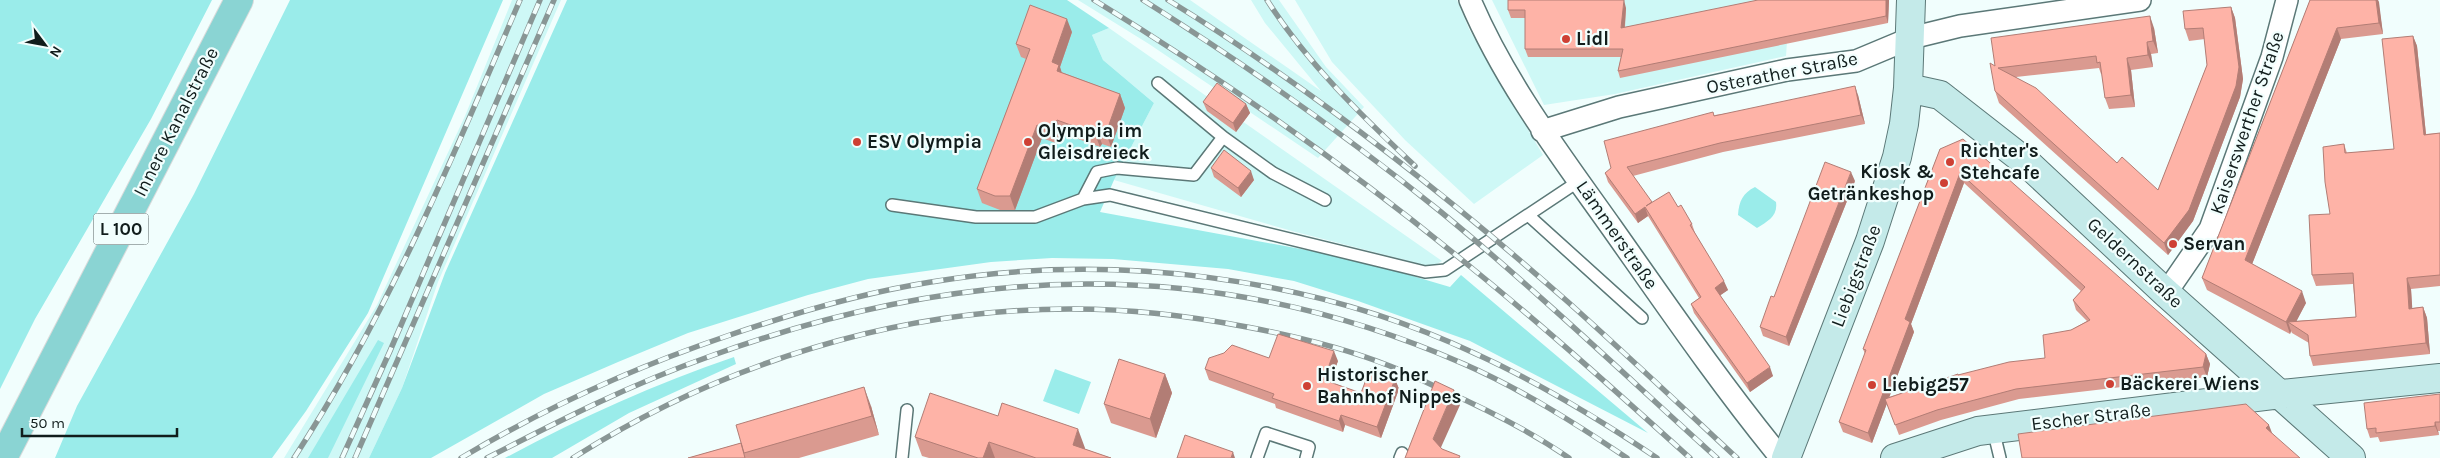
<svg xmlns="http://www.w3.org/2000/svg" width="2440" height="458" font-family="Karla,sans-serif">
	<rect width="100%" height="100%" fill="#f1fefd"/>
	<path fill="#cef8f6" d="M512,0H561L438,282L402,388L369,458H284L377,305L465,116Z
		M1078,0H1190L1321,91L1265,23L1251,0H1279L1326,67L1364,107L1318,158L1149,44Z
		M1295,0H1457L1469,29L1543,155L1474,204L1405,140L1332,62Z
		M1492,0H1790L1786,56L1615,94L1544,105Z
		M1109,28L1442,261L1432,267L1292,231L1114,180L1154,103L1103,60L1092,35Z"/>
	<path fill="#9aecea" d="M0,0H212L151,119L35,319L0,389Z
		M290,0H503L368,313L306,411L272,458H55L77,406L194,194Z
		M567,0H1067L1109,28L1092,35L1103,60L1154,103L1114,180L1100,212L1355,259L1450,287L1461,275L1648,433L1470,341L1358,301L1294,281L1228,269L1113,259L1052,258L991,262L868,279L808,295L688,333L618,362L544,394L431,458H369L402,388L445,273Z
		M1755,187L1776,202C1778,216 1768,221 1757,228L1738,215C1739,201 1743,193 1755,187Z
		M378,340L384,343L328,458H308Z
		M734,357L736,364L629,413L552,458H505C579,418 655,384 734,357Z
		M1055,369L1091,382L1079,414L1043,401Z"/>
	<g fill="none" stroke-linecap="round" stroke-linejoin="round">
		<defs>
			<path id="lane" d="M1158,83L1223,137
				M1083,199L1097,172L1117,168L1194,175L1223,137L1273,173L1325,200
				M892,205L976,217H1035L1083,199L1110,195L1425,272L1445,270L1579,181
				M1528,215L1642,318
				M1993,429L2000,458
				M902,458L907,410
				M1257,458L1266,433L1309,447L1306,458
				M1400,458L1402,453"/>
			<path id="street" d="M1470,0C1505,83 1561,156 1612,228C1667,306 1721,385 1781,458
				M1542,131L1619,107L1787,70L1856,61L1911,38L1960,26L2140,0
				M2166,293L2210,229L2272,57L2287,0"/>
			<path id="secondary" d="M1908,88L1940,95L2027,163L2166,293L2351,458
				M1786,458L1870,241L1897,157L1904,124L1908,88L1911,0
				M1895,458L1978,431L2281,394L2440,378"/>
			<path id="primary" d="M3,458L239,0"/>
		</defs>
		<use href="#lane" stroke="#5b7877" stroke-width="14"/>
		<use href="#street" stroke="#5b7877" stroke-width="24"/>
		<use href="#secondary" stroke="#5b7877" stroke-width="30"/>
		<use href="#primary" stroke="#d9dbdb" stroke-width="30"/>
		<use href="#lane" stroke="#fff" stroke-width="11"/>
		<use href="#street" stroke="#fff" stroke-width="21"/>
		<use href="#secondary" stroke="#c4eae9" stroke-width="28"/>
		<use href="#primary" stroke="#8ad4d3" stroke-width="28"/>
		<defs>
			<path id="rail" d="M1094,0C1226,81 1354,171 1473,269C1548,330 1619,394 1690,458
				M1143,0C1246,65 1346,135 1441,212C1536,290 1625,375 1717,458
				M1168,0C1311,88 1443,192 1568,302C1625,353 1681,406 1737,458
				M1267,0C1307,63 1361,115 1415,166
				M294,458C388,314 453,157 520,0
				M342,458L390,351L540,0
				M355,458L554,0
				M461,458C545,408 635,367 727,336C794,313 861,293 931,282C1110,252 1310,276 1474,353C1538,382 1599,419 1657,458
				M487,458C559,421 631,384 708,357C963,264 1211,253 1464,364C1521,389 1575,423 1627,458
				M573,458C720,364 899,308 1074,309C1132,309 1190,316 1247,327C1295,336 1344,348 1390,366C1408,373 1425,382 1443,390C1486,409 1530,431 1569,458"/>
		</defs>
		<use href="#rail" stroke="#899695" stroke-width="5.5"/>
		<use href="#rail" stroke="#f1fefd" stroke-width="4" stroke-dasharray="11" stroke-linecap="butt"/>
	</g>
	<path fill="#da9a90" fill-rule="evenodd" d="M1889,0L1888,23L1620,78L1618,71L1621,57H1528L1525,49V18H1511L1508,10L1626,8L1625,27Z
		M2310,0H2378L2383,34L2341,39L2252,264L2306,303L2296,321L2356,317L2353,284L2316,286L2312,275L2330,214L2344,144L2347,153L2394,149L2413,36L2417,46L2426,134L2440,133V286L2411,289L2412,308L2423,307L2427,318L2430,354L2313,366L2310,356L2309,343L2292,333L2291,331L2290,334L2207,290L2202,278Z
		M2231,7L2235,18L2243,79L2240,97L2193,221L2168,255L1999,103L1995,91V66L2154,28L2158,53L2151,54L2153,67L2131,70L2135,107L2109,109L2105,98L2102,74H2101L2099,68L2016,77L2117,163L2158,190L2207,65L2205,39L2189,41L2185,29Z
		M1072,32L1060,67L1061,72L1120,94L1125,108L1111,147L1102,144L1100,147L1062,133L1058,144L1042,138L1015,210H1000L982,203L977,189L1026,59L1021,57L1016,44Z
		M1858,95L1865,124L1723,152L1633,176L1652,203L1678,207L1692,224L1695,233L1728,290L1720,295L1773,376L1750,392L1694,313L1691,304L1699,298L1648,216L1638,223L1608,182L1605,173L1715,115Z
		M1203,102L1246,104L1250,113L1236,132L1207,111Z
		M1940,149L2206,354L2210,364L2207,377L2019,399L1941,420L1899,435L1887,403L1872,443L1843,432L1839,422L1865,354L1863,349ZM1964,183L2081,291L2073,300L2076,310L2087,321L2071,330L2045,358L1958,375L1889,397L1914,332L1911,324Z
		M1211,168L1254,180L1241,197L1214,177Z
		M1855,181L1789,346L1763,336L1760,327L1774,297Z
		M1269,358L1338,361L1330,382L1361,393L1395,379L1399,389L1381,438L1345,425L1343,432L1276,408L1275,404L1209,380L1205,369Z
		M1165,374L1172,393L1156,438L1111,423L1104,404Z
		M2440,394V431H2438L2439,435L2380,442L2378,437L2370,438L2367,429Z
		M871,406L879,435L799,458H688Z
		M998,416L1085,448V449L1111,458H929L922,456L915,437Z"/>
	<path fill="#b27d75" d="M1624,0L1626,8L1624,36L1621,28Z
		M1886,0H1889L1888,23L1886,16Z
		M2376,0H2378L2379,2L2383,34L2379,23Z
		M2231,7L2235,18L2243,79L2240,97L2193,221L2168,255L2164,243Z
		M2150,16L2154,28L2158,53L2153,41Z
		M1067,19L1072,32L1060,67L1064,79L1062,84L1052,62Z
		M2337,28L2341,39L2249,272L2245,260Z
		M2413,36L2417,46L2427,145L2424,135Z
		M2147,42L2151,54L2153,67L2148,55Z
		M2127,58L2131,70L2135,107L2131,95Z
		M1855,86L1858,95L1865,124L1861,115Z
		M1120,94L1125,108L1111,147L1106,133Z
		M1246,104L1250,113L1236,132L1233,123Z
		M1057,120L1062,133L1058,144L1053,131Z
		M1037,125L1042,138L1015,210L1010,196Z
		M1097,130L1102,144L1100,147L1095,134Z
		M1251,171L1254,180L1241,197L1238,188Z
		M1851,172L1855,181L1789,346L1786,337Z
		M1960,173L1964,183L1911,324L1914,332L1872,443L1868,433L1905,319Z
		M1645,207L1648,216L1638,223L1635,214Z
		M2407,278L2411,289L2413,319L2409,309Z
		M1724,281L1728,290L1718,297L1715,288Z
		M2302,291L2306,303L2294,326L2288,322L2291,331L2290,334L2286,322Z
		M2423,307L2427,318L2430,354L2426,343Z
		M1334,351L1338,361L1327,390L1324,380Z
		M2206,354L2210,364L2207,377L2203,367Z
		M1770,367L1773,376L1750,392L1747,383Z
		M1165,374L1172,393L1156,438L1150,419Z
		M1395,379L1399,389L1381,438L1377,427Z
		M864,387L871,406L879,435L872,416Z
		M1454,390L1460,405L1438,454L1433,439Z
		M1341,415L1345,425L1343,432L1339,421Z
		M2435,422L2438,431L2439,435L2435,426Z
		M2269,425L2274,438L2266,428Z
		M1078,429L1085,448L1082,458L1073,445Z
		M989,442L995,458H983Z
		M1233,452L1235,458H1231Z"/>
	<path fill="#feb3a7" stroke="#b27d75" d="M1508,0H1624L1621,28L1758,0H1886V16L1618,71L1623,49H1525V10H1508Z
		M2310,0H2376L2379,23L2337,28L2245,260L2302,291L2286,322L2202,278Z
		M1030,5L1067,19L1052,62L1059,65L1057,71L1120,94L1106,133L1097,130L1095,134L1057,120L1053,131L1037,125L1010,196H995L977,189L1030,49L1016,44Z
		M2231,7L2239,67L2236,86L2189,210L2164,243L1995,91L1990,63L1995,66L1991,38L2150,16L2153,41L2147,42L2148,55L2127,58L2131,95L2105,98L2100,62L2097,63L2096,56L1998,68L2036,88L2117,163L2122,157L2158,190L2207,65L2203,28L2185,29L2183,11Z
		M2413,36L2424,135L2440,133V275L2407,278L2409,309L2423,307L2426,343L2310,356L2308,335L2288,322L2356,317L2353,273L2312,275L2309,215L2330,214L2325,182L2323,147L2344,144L2345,153L2394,149L2382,39Z
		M1217,83L1246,104L1233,123L1203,102Z
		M1855,86L1861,115L1720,143L1627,167L1652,202L1646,206L1669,192L1678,207L1681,205L1692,224L1690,225L1724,281L1715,288L1770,367L1747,383L1691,304L1701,297L1645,207L1635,214L1605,173L1611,168L1604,141L1713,112L1714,116Z
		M1963,139L2206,354L2203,367L2016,389L1937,410L1895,425L1885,399L1958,374V375L2009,362L2045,358L2043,335L2071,330L2090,320L2073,300L2085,287L1960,173L1905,319L1910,322L1868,433L1839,422L1866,350L1863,349L1940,149Z
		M1224,150L1251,171L1238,188L1211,168Z
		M1825,162L1851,172L1786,337L1760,327L1771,296L1774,297Z
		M1278,334L1334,351L1324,380L1361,393L1370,369L1395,379L1377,427L1341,415L1339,421L1272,398L1274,394L1205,369L1209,358L1224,353L1232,345L1269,358Z
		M1119,359L1165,374L1150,419L1104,404Z
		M1435,381L1454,390L1433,439L1442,449L1460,456L1459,458H1405Z
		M864,387L872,416L744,453L736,425Z
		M930,393L998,416L1002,403L1078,429L1073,445L1111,458H1036L989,442L983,458H978L915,437Z
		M2440,394V422H2435V426L2376,433V428L2367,429L2364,403Z
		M2246,404L2269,425L2266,428L2300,458H2022L2018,434Z
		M1185,435L1233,452L1231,458H1177Z
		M741,443L745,458H688Z"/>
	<g fill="#ce4034" stroke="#f1fefd" stroke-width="2">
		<circle cx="1566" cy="39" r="5"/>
		<circle cx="857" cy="142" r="5"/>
		<circle cx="1028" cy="142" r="5"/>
		<circle cx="1950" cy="162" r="5"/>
		<circle cx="1944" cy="183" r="5"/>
		<circle cx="2173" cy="244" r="5"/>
		<circle cx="2110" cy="384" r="5"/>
		<circle cx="1872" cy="385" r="5"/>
		<circle cx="1307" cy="386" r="5"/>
	</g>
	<g text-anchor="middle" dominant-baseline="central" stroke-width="4.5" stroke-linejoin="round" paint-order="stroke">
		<rect fill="#f1fefd" stroke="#546060" stroke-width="1" x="93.5" y="213.5" width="55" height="31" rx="4"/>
		<g font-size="18" font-weight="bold" fill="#111d1c">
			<text x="121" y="229">L 100</text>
		</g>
		<g font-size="19" font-weight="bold" fill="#111d1c" stroke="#f1fefd" text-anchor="start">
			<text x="1576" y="39">Lidl</text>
			<text x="1038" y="131">Olympia im<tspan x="1038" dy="22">Gleisdreieck</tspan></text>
			<text x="867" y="142">ESV Olympia</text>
			<text x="1960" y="151">Richter's<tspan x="1960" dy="22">Stehcafe</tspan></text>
			<text x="1934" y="172" text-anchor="end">Kiosk &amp;<tspan x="1934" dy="22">Getränkeshop</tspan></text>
			<text x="2183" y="244">Servan</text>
			<text x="1317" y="375">Historischer<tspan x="1317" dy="22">Bahnhof Nippes</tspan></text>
			<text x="2120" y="384">Bäckerei Wiens</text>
			<text x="1882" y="385">Liebig257</text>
		</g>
		<g font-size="19" fill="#111d1c" stroke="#f1fefd">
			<text transform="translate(1782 73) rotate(-11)">Osterather Straße</text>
			<text transform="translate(176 122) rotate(-63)">Innere Kanalstraße</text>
			<text transform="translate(2247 123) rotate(-71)">Kaiserswerther Straße</text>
			<text transform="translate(1617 235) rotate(55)">Lämmerstraße</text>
			<text transform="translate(2135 263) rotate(43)">Geldernstraße</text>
			<text transform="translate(1856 276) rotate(-69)">Liebigstraße</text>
			<text transform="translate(2091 417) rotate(-7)">Escher Straße</text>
		</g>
	</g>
	<g transform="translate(45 45) rotate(122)" stroke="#f1fefd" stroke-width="4" paint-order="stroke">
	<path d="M0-4L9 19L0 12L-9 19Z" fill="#111d1c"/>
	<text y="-8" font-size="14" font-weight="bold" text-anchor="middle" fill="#111d1c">N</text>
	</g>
	<path d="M22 428v8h155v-8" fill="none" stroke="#111d1c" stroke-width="2.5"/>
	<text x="30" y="428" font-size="15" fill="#111d1c" stroke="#f1fefd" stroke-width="4" paint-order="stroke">50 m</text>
</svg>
